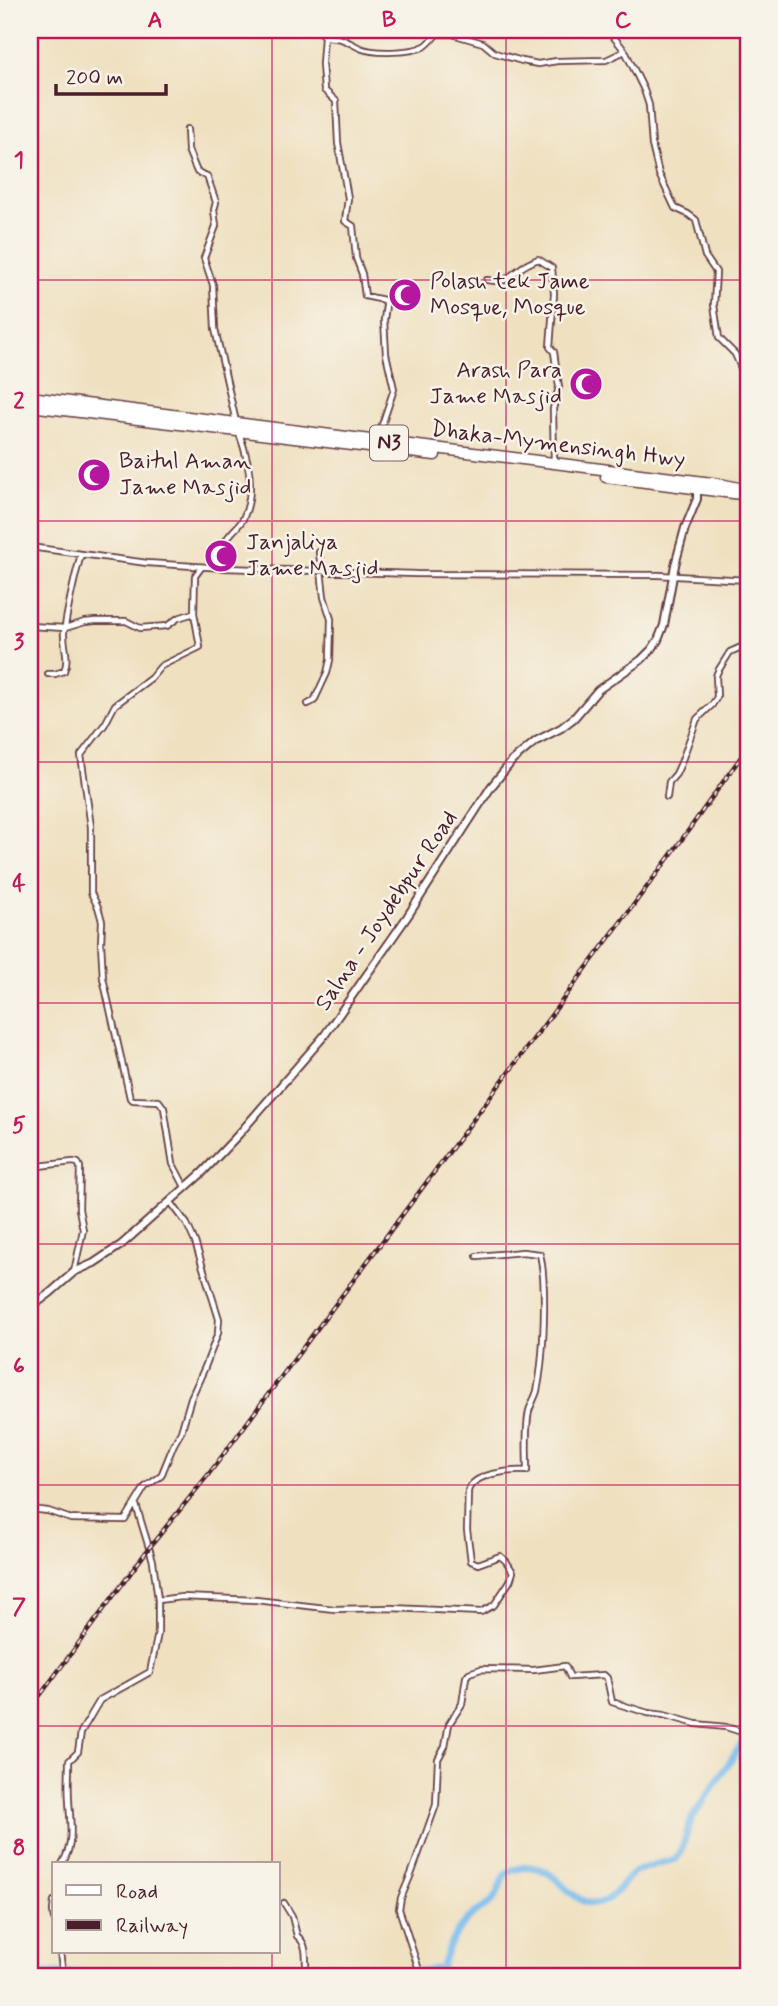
<svg xmlns="http://www.w3.org/2000/svg" width="778" height="2006" font-family="Mynerve,sans-serif">
	<rect width="100%" height="100%" fill="#f7f3e8"/>
	<filter id="ink" filterUnits="userSpaceOnUse"><feTurbulence type="fractalNoise" baseFrequency=".0143" numOctaves="2"/><feDisplacementMap in="SourceGraphic" scale="14" xChannelSelector="R" yChannelSelector="G"/><feConvolveMatrix kernelMatrix="1 2 1 2 8 2 1 2 1" color-interpolation-filters="sRGB"/></filter>
	<filter id="wash" filterUnits="userSpaceOnUse"><feTurbulence type="fractalNoise" baseFrequency=".00686" numOctaves="4" result="noise"/><feDisplacementMap in="SourceGraphic" scale="28" xChannelSelector="R" yChannelSelector="G"/><feGaussianBlur stdDeviation="1.57" result="paint"/><feColorMatrix in="noise" values="0 0 0 0 0 0 0 0 0 0 0 0 0 0 0 0 0 1.4 0 .05"/><feComposite in="paint" operator="in"/></filter>
	<g filter="url(#wash)">
		<rect width="100%" height="100%" fill="#efe0c0"/>
		<g fill="none" stroke-linecap="round" stroke-linejoin="round">
			<path stroke="#77bbed" stroke-width="7" d="M30,1975C56,1971 84,1972 110,1976
				M393,1976L442,1968C445,1949 458,1927 474,1914C479,1910 486,1907 491,1902C500,1894 499,1882 506,1874C510,1870 515,1869 521,1868C556,1859 571,1910 599,1903C614,1900 623,1879 635,1872C647,1865 663,1863 676,1859C685,1848 686,1831 692,1818L741,1745"/>
		</g>
	</g>
	<g filter="url(#ink)">
		<g fill="none" stroke-linecap="round" stroke-linejoin="round">
			<defs>
				<path id="street" d="M319,30L324,37C345,38 343,40 360,48C374,54 412,53 425,46C430,43 433,38 437,34H452L483,43L495,53L522,61L538,64L557,61L606,60L625,51
					M608,30L625,51L644,90L649,105L652,145L659,174L675,208L688,214L696,220L705,256L716,272L714,305L719,338L735,354L748,384
					M324,37L322,64L324,90L336,101L338,143L348,198L345,221L353,226L356,258L362,274L365,296L384,300L386,305L384,320L386,354L394,389L377,440
					M187,129L188,150L197,172L207,176L216,202L214,210L216,226L204,258L213,285L215,329L236,422
					M487,280C509,283 505,279 521,268C526,264 532,262 538,259L552,268L554,294L550,347L554,352L559,387L553,409L554,463
					M30,547L147,563L224,568L416,574L658,575L748,580
					M224,568C226,560 224,549 226,541C229,533 239,527 243,519C256,492 249,460 239,433
					M30,626L65,628L85,622L95,621H126L140,628L167,626L178,618L194,613L195,576L201,568
					M48,674H55L64,671C70,658 63,646 64,632C68,606 74,580 81,554
					M308,704L314,701L327,673L330,660L331,619L324,597L319,552
					M667,797L669,782L676,774L681,763L697,719L712,705L717,697L716,676L718,671L730,652L748,644
					M30,1167L73,1162L78,1163L80,1167L79,1209L83,1230L74,1272
					M185,1187L173,1164L164,1108L159,1101L133,1100L130,1098L103,978L101,943L102,921L98,907L91,893V827L81,755L105,724L115,705L151,678L161,666L200,647L194,613
					M30,1509L48,1511L71,1519L125,1520L145,1487L161,1476L174,1444L181,1432L191,1398L205,1367L218,1333L219,1319L195,1242L187,1224L170,1201
					M158,1600L182,1597L256,1600L334,1609L391,1608L481,1612L494,1605L510,1581L513,1572L506,1561L500,1556L478,1564L471,1561L467,1530L468,1491C473,1473 511,1470 527,1471C527,1452 525,1430 529,1411C531,1404 535,1398 537,1391C544,1359 547,1284 540,1254L523,1252L477,1256
					M62,1864C75,1843 70,1824 69,1800C68,1787 69,1774 69,1761L78,1752L81,1732L100,1700L150,1672L158,1633V1600L153,1561L136,1505
					M54,1901L53,1911L54,1919
					M284,1903L292,1916L297,1936C310,1946 304,1962 307,1976
					M60,1952L63,1976
					M421,1976L399,1909L401,1898L412,1872L436,1805L438,1759L445,1746L449,1724L462,1704L466,1677L469,1673L481,1669L534,1670L565,1666L570,1677L604,1675L607,1678L612,1702L648,1713L664,1715L696,1724L726,1727L748,1734"/>
				<path id="secondary" d="M30,1308L50,1293L74,1272L94,1263L121,1245L202,1173L239,1134L324,1036L407,917L491,787L512,761L536,741L561,728L574,718L598,690L641,660L652,649L658,640L664,625L675,565L685,528L697,499V489"/>
				<path id="highway" d="M30,397L720,484L748,490
					M30,406L435,455
					M606,477L741,494"/>
			</defs>
			<use href="#street" stroke="#633c41" stroke-width="8"/>
			<use href="#secondary" stroke="#633c41" stroke-width="10"/>
			<use href="#highway" stroke="#633c41" stroke-width="13"/>
			<use href="#street" stroke="#fff" stroke-width="4.5"/>
			<use href="#secondary" stroke="#fff" stroke-width="6"/>
			<use href="#highway" stroke="#fff" stroke-width="10"/>
			<defs>
				<path id="rail" d="M30,1709L149,1548L208,1475L670,856L748,747"/>
			</defs>
			<use href="#rail" stroke="#4a1f2b" stroke-width="4.5"/>
			<use href="#rail" stroke="#f7f3e8" stroke-width="2" stroke-dasharray="5" stroke-linecap="butt"/>
		</g>
	</g>
	<path fill="none" stroke="#c2185b" stroke-width="2" stroke-opacity="0.55" d="M272,30V1864M506,30V1976M30,280H748M30,521H748M30,762H748M30,1003H748M30,1244H748M30,1485H748M30,1726H748M272,1952V1976"/>
	<defs>
		<symbol id="mosque-disc" viewBox="-11 -11 22 22"><circle r="9.5" fill="#b5179e" stroke="#f7f3e8"/><path d="M3.5-4.9A6 6 0 1 0 3.5 4.9A5 5 0 1 1 3.5-4.9Z" fill="#fff"/></symbol>
	</defs>
	<g fill-rule="evenodd">
		<use href="#mosque-disc" x="386" y="276" width="38" height="38"/>
		<use href="#mosque-disc" x="567" y="365" width="38" height="38"/>
		<use href="#mosque-disc" x="75" y="456" width="38" height="38"/>
		<use href="#mosque-disc" x="202" y="537" width="38" height="38"/>
	</g>
	<g text-anchor="middle" dominant-baseline="central" stroke-width="5" stroke-linejoin="round" paint-order="stroke">
		<rect fill="#f7f3e8" stroke="#7e5f64" stroke-width="2" x="370" y="425.5" width="38" height="35" rx="5"/>
		<g font-size="21" font-weight="bold" fill="#4a1f2b">
			<text x="389" y="443">N3</text>
		</g>
		<g font-size="23" fill="#4a1f2b" stroke="#f7f3e8" text-anchor="start">
			<text x="430" y="282">Polash tek Jame<tspan x="430" dy="26">Mosque, Mosque</tspan></text>
			<text x="562" y="371" text-anchor="end">Arash Para<tspan x="562" dy="26">Jame Masjid</tspan></text>
			<text x="119" y="462">Baitul Aman<tspan x="119" dy="26">Jame Masjid</tspan></text>
			<text x="246" y="543">Janjaliya<tspan x="246" dy="26">Jame Masjid</tspan></text>
		</g>
		<g font-size="23" fill="#4a1f2b" stroke="#f7f3e8">
			<text transform="translate(558 445) rotate(7)">Dhaka-Mymensingh Hwy</text>
			<text transform="translate(387 911) rotate(-56)">Salna - Joydebpur Road</text>
		</g>
	</g>
	<rect width="778" height="2006" fill="none" stroke="#f7f3e8" stroke-width="77"/>
	<rect x="52" y="1862" width="228" height="91" fill="#f7f3e8" stroke="#b29e9c" stroke-width="2"/>
	<rect x="66" y="1885" width="35" height="10" fill="#ffffff" stroke="#b29e9c" stroke-width="2"/>
	<text x="116" y="1898" font-size="21" fill="#4a1f2b">Road</text>
	<rect x="66" y="1920" width="35" height="10" fill="#4a1f2b" stroke="#b29e9c" stroke-width="2"/>
	<text x="116" y="1932" font-size="21" fill="#4a1f2b">Railway</text>
	<path d="M56 84v10h110v-10" fill="none" stroke="#4a1f2b" stroke-width="3.5"/>
	<text x="66" y="84" font-size="21" fill="#4a1f2b" stroke="#f7f3e8" stroke-width="5" paint-order="stroke">200 m</text>
	<rect x="38" y="38" width="702" height="1930" fill="none" stroke="#c2185b" stroke-width="2.5"/>
	<g font-size="23" text-anchor="middle" font-weight="bold" fill="#c2185b">
		<text x="155" y="27">A</text>
		<text x="389" y="27">B</text>
		<text x="623" y="27">C</text>
		<text x="19" y="167">1</text>
		<text x="19" y="408">2</text>
		<text x="19" y="649">3</text>
		<text x="19" y="890">4</text>
		<text x="19" y="1132">5</text>
		<text x="19" y="1373">6</text>
		<text x="19" y="1614">7</text>
		<text x="19" y="1855">8</text>
	</g>
</svg>
